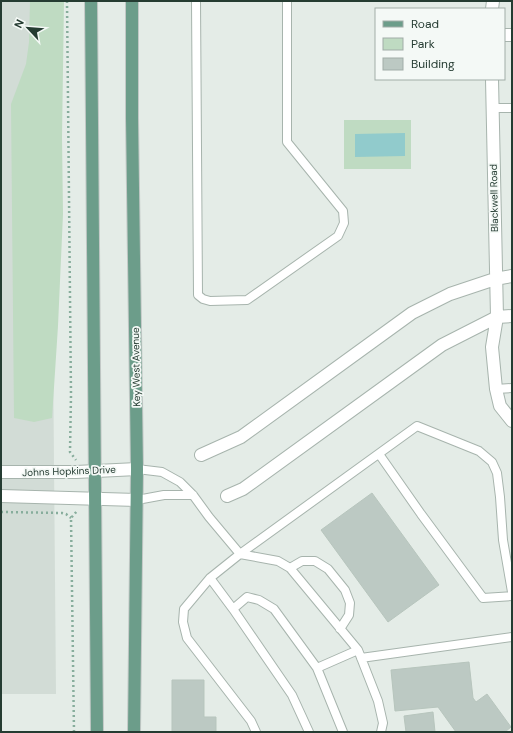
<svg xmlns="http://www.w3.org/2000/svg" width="513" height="733" font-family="'DM Sans',sans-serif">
	<rect width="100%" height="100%" fill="#e4ece7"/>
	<path fill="#d2dcd6" d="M1,1H50L56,694H1Z"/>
	<path fill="#bfdbc2" d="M30,1H64L62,137L63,214L58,326L52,418L34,422L14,418L11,104L26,64L29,42Z
		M344,120H411V169H344Z"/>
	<path fill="#91cbcc" d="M405,133V156L355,157V134Z"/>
	<path fill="#bcc9c3" stroke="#b7c5bd" d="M372,493L439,585L388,622L321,530Z
		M469,662L473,698L476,702L487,694L511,727L505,732H456L438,707L395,711L391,670Z
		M172,680H204V717H216V732H172Z
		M433,712L435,732H406L404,716Z"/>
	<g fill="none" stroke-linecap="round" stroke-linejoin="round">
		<defs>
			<path id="lane" d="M196,1L198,295L203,299L210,301L247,300L338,236L344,223L343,211L287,142V1
				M493,108H512
				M496,389L512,388
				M379,454L421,514L483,598L512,596
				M137,469L162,472L180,482L193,495L209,517L240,554L278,561L290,568L358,650L378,701L383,723L381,732
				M137,500L164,495H193
				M290,568L302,561H315L328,569L345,590L350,603L349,615L340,629
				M210,578L233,609L292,695L309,732
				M233,609L247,597L259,600L274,609L317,668L358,650
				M361,658L512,637
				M317,668L343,732
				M256,732L251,721L187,638L183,622L184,609L210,578L240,554L417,426L479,451L492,462L497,473L500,497L503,540L512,592"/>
			<path id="street" d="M492,9L493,1
				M504,35H512
				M492,79L497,317L492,347L496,389L500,406L512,421
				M201,455L241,437L412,313L450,294L495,279L512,276
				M1,472H76L137,469
				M1,496L137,500
				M227,496L243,489L442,345L497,317L512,316"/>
			<path id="primary" d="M91,1L97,732
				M132,1V118L137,469L134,732"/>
		</defs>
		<use href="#lane" stroke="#a7b4ad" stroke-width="10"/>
		<use href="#street" stroke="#a7b4ad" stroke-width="14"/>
		<use href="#primary" stroke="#c2c8c6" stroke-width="14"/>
		<path stroke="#87ad9c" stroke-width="2.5" stroke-dasharray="2 3" stroke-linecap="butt" d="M67,1L71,395L70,452L76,460
			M1,512L62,513L66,514L71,518
			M74,732L71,518L77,511"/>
		<use href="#lane" stroke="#fff" stroke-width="8"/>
		<use href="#street" stroke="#fff" stroke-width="12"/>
		<use href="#primary" stroke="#6c9d8a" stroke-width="12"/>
	</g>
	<g text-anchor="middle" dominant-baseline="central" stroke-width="3.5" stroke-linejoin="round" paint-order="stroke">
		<g font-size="10" fill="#253c32" stroke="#f4f9f6">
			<text transform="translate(494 198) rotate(-91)">Blackwell Road</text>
			<text transform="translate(136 367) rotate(-91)">Key West Avenue</text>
			<text transform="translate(69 471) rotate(-2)">Johns Hopkins Drive</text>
		</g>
	</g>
	<rect width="513" height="733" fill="none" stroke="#253c32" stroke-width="4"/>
	<rect x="375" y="8" width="130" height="72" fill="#f4f9f6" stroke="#a1ada8"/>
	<rect x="383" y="21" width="20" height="6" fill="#6c9d8a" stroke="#a1ada8"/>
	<text x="411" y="28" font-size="12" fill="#253c32">Road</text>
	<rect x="383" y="38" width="20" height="12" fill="#bfdbc2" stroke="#a1ada8"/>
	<text x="411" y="48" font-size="12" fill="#253c32">Park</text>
	<rect x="383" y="58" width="20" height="12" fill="#bcc9c3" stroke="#a1ada8"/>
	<text x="411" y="68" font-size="12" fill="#253c32">Building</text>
	<g transform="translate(28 28) rotate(296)" stroke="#f4f9f6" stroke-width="3" paint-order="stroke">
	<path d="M0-3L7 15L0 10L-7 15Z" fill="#253c32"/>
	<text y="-6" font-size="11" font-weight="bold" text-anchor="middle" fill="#253c32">N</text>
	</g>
</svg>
